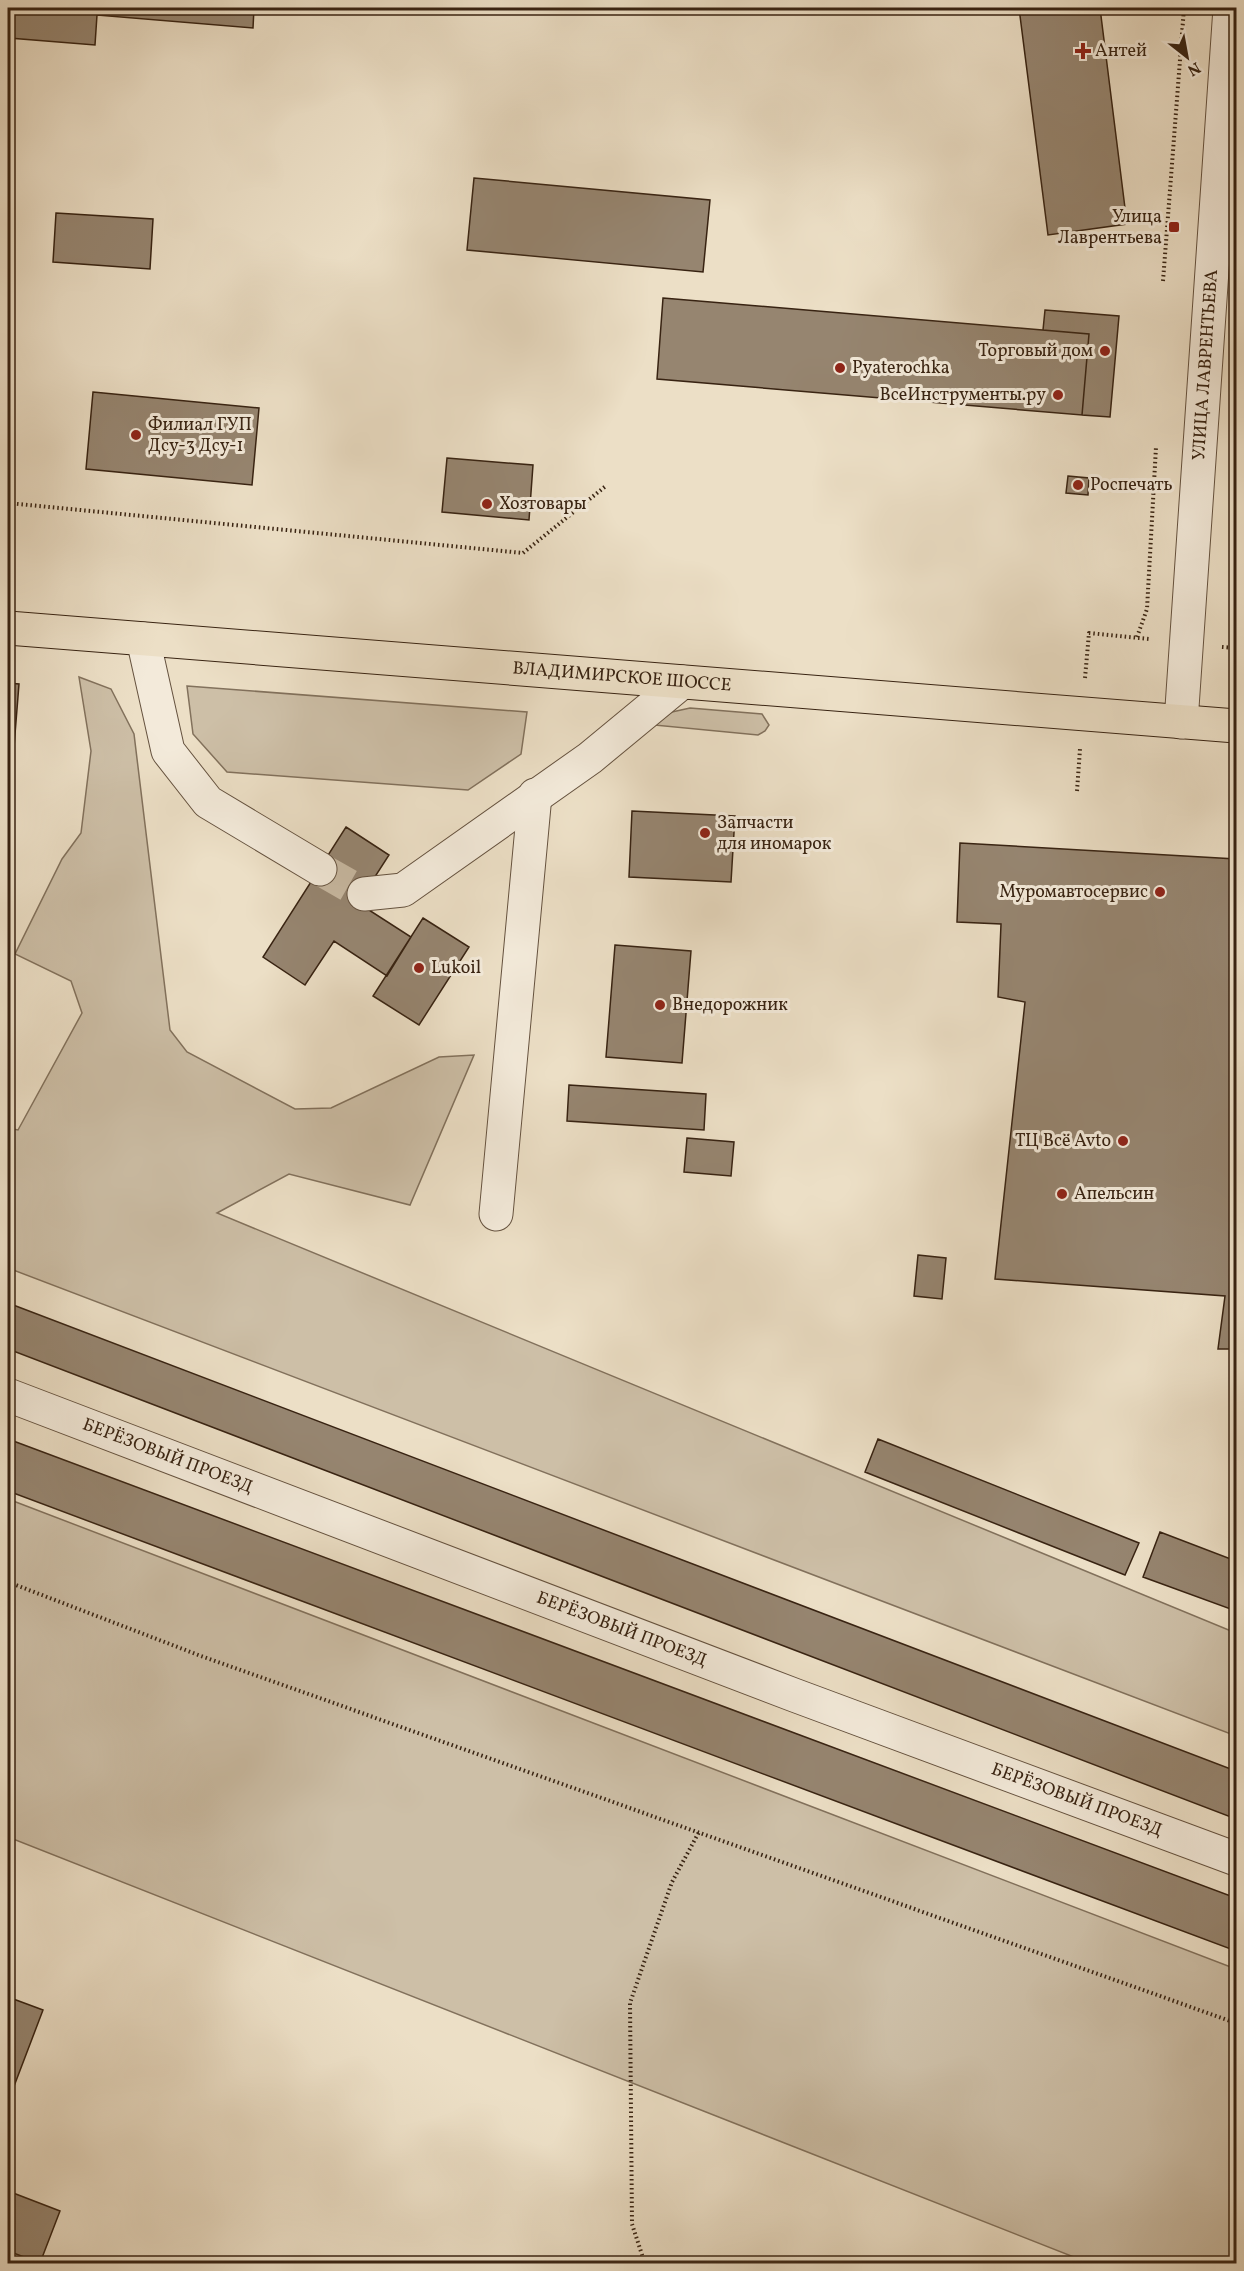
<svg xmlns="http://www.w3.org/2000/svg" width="1244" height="2271" font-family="Vollkorn,serif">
	<rect width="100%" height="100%" fill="#ecdfc6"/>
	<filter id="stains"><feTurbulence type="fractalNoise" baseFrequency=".00333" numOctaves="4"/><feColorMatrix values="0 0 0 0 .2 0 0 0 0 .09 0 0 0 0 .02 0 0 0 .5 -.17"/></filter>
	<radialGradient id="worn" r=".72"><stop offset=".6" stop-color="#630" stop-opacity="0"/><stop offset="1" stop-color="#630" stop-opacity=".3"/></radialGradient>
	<path fill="#cdbfa7" stroke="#82715c" stroke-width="1.5" d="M79,677L111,689L134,734L170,1030L187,1052L295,1109L331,1108L439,1057L474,1055L410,1205L289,1174L217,1213L1236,1633V1736L8,1268V1128L18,1130L82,1013L71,981L15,954L62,859L81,833L91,751Z
		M187,686L527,712L521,754L468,790L227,772L193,734Z
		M690,708L762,714L769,725L765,731L758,735L654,725L672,712Z
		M8,1499L1236,1969V2263H1089L8,1837Z"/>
	<path fill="#968570" stroke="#382312" stroke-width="1.5" d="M12,8H254L253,28L97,15L95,45L9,38Z
		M1019,8H1100L1127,224L1048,235Z
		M474,178L710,200L703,272L467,250Z
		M56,213L153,219L150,269L53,262Z
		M663,298L1089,334L1082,415L657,379Z
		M1045,310L1119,316L1110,417L1082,415L1089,334L1043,330Z
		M93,392L259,408L252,485L86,469Z
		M8,419L14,420L10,462H8Z
		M447,458L533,465L529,520L442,512Z
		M1068,476L1089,478L1088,495L1066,493Z
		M8,683L19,684L8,822Z
		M632,811L735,816L731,882L629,877Z
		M346,827L389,855L358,903L411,937L387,976L334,941L305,985L263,957Z
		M960,843L1236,859V1349H1218L1225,1296L995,1279L1025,1002L998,997L1001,924L957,922Z
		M8,857H12L9,910H8Z
		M423,918L469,947L419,1025L373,996Z
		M615,945L691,951L682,1063L606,1057Z
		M569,1085L706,1094L704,1130L567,1121Z
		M687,1138L734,1142L731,1176L684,1172Z
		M918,1255L946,1258L942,1299L914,1296Z
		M8,1303L1236,1771V1819L8,1349Z
		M8,1439L1236,1898V1951L8,1491Z
		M878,1439L1139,1543L1125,1575L865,1472Z
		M1160,1532L1236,1561V1611L1143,1577Z
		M8,1997L43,2010L8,2102Z
		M8,2191L60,2211L40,2263L8,2251Z"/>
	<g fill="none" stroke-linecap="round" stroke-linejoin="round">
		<path stroke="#c8b9a2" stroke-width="33" stroke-dasharray="33 16" stroke-linecap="butt" d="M320,869L364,894"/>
		<defs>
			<g id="minor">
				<path d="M143,639L168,751L208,802L320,869"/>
				<path id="s1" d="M1181,722L1230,8"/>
				<path d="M364,894L403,890L590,758L682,682"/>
				<path d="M496,1214L535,795"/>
				<path id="s2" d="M8,1395L794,1695L1236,1859"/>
			</g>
			<g id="major">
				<path id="s3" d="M8,628L1236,726"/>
			</g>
		</defs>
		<use href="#minor" stroke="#65523f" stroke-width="35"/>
		<use href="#major" stroke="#382312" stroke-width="35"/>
		<path stroke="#382312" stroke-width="4" stroke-dasharray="1.5 3" stroke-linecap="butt" d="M1163,281L1184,8
			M8,503L523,553L607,485
			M1137,637L1147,609L1156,447
			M1222,647L1236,648
			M1085,678L1089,633L1149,639
			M1077,791L1080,749
			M8,1582L201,1656L1236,2023
			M645,2264L632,2224L630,2003L672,1882L699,1832"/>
		<use href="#minor" stroke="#f3eada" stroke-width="33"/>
		<use href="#major" stroke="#ecdfc6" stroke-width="33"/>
	</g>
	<g fill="#8f2418" stroke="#f3eada" stroke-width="2">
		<path d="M1080 42h6v6h6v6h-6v6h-6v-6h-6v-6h6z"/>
		<rect x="1168" y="221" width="12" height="12" rx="3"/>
		<circle cx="1105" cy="351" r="6"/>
		<circle cx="840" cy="368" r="6"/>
		<circle cx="1058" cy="395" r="6"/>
		<circle cx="136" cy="435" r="6"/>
		<circle cx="1078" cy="485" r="6"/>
		<circle cx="487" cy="504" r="6"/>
		<circle cx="705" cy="833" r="6"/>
		<circle cx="1160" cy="892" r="6"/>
		<circle cx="419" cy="968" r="6"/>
		<circle cx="660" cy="1005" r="6"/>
		<circle cx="1123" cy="1141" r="6"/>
		<circle cx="1062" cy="1194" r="6"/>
	</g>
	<g text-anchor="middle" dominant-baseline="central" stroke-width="6" stroke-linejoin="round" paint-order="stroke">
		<g font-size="18" fill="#382312" stroke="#f3eada" text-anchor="start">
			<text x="1095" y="51">Антей</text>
			<text x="1162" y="217" text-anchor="end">Улица<tspan x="1162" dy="21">Лаврентьева</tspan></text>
			<text x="1093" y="351" text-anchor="end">Торговый дом</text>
			<text x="852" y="368">Pyaterochka</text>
			<text x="1046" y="395" text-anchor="end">ВсеИнструменты.ру</text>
			<text x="148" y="425">Филиал ГУП<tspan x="148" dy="21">Дсу-3 Дсу-1</tspan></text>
			<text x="1090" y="485">Роспечать</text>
			<text x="499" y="504">Хозтовары</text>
			<text x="717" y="823">Запчасти<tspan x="717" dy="21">для иномарок</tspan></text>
			<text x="1148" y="892" text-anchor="end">Муромавтосервис</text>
			<text x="431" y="968">Lukoil</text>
			<text x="672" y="1005">Внедорожник</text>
			<text x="1111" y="1141" text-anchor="end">ТЦ Всё Avto</text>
			<text x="1074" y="1194">Апельсин</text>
		</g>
		<g font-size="18" fill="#382312" stroke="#f3eada">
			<text stroke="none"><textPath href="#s1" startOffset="358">УЛИЦА ЛАВРЕНТЬЕВА</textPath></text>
			<text stroke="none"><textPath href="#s3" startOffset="616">ВЛАДИМИРСКОЕ ШОССЕ</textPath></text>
			<text stroke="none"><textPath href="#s2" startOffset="171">БЕРЁЗОВЫЙ ПРОЕЗД</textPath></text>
			<text stroke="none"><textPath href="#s2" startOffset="657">БЕРЁЗОВЫЙ ПРОЕЗД</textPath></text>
			<text stroke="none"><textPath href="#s2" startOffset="1143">БЕРЁЗОВЫЙ ПРОЕЗД</textPath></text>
		</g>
	</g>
	<rect width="1244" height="2271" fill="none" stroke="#ecdfc6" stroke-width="30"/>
	<rect x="9" y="9" width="1226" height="2253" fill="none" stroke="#382312" stroke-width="3"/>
	<rect x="15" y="15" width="1214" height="2241" fill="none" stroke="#382312" stroke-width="1.5"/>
	<g transform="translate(1187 57) rotate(149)" stroke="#f3eada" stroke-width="4.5" paint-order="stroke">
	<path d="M0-4.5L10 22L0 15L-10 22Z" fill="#382312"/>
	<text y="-9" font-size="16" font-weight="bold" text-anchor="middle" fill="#382312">N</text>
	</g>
	<rect width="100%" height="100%" filter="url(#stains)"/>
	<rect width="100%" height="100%" fill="url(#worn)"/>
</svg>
